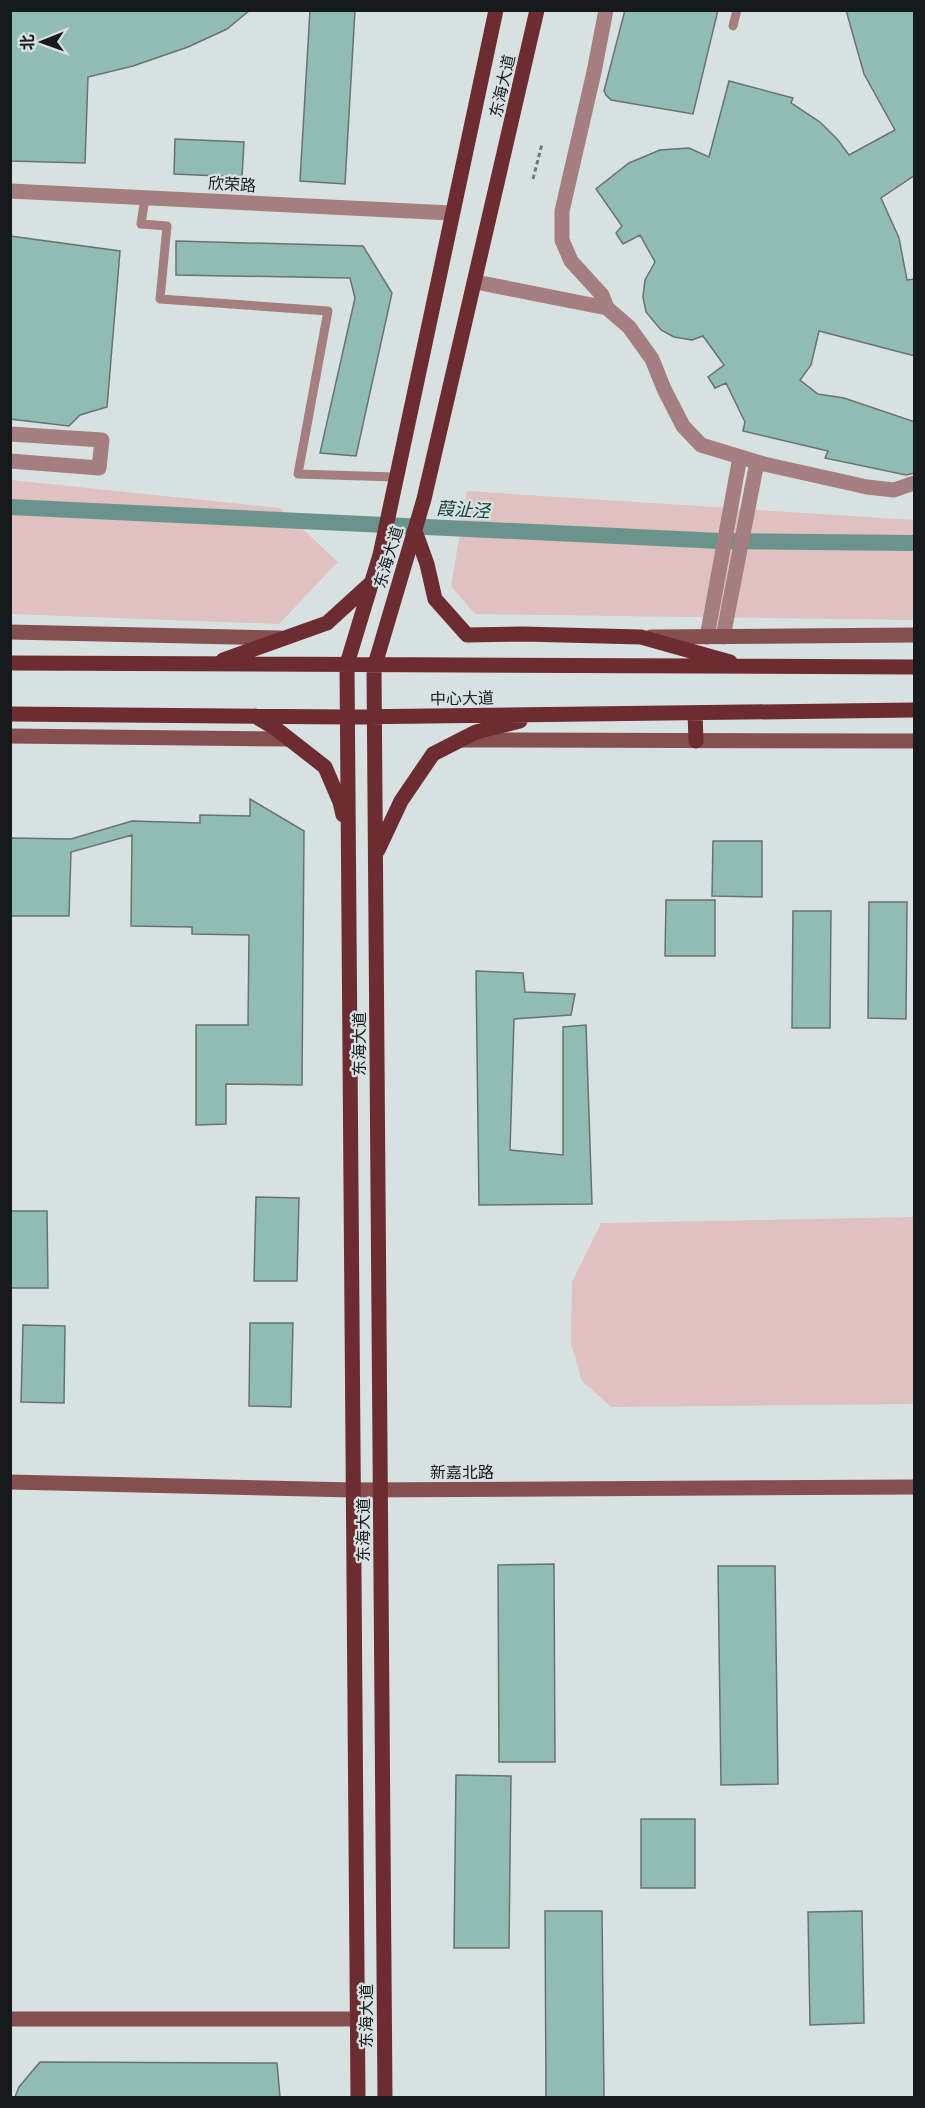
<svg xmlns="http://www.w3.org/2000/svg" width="925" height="2108" font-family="Ubuntu,'Noto Sans SC',sans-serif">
	<rect width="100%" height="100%" fill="#d7e2e0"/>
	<path fill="#dfc1c1" d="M11,480L280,508L338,562L279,624L11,614Z
		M467,491L914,520V620L475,614L451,586Z
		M914,1217V1404L611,1407L582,1381L571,1344L572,1282L601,1223Z"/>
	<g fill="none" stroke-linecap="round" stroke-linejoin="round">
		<path stroke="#69938b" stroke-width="16" d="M10,507L720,541L914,543"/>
	</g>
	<path fill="#91bcb4" stroke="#687270" stroke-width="1.5" d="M10,10H250L227,29L188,47L133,66L88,77L85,163L10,161Z
		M310,10H355L345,184L300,181Z
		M625,10H718L693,114L611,100L606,95L604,91Z
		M846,10H915V175L881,198L899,238L907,280L915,279V356L819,331L811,365L800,380L818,394L844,398L915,422V473L906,475L825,458L828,451L743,431L745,422L726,383L715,388L708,377L724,365L703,336L692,340L674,337L661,330L646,312L643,297L645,280L655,262L640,235L623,244L616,233L622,226L596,189L629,163L660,150L689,148L709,157L729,81L793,98L791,103L820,122L838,140L849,155L895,130L864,74Z
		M175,139L244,142L242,177L174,174Z
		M10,236L120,251L107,407L80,415L69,426L10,419Z
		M176,241L363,246L392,293L356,456L320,453L355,298L350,278L176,275Z
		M250,799L304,831L302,1085L226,1084V1124L196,1125V1025H248L249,935L192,934V927L131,926L132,835L71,852L69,916H10V838L71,839L132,821L200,823V815L250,816Z
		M713,841H762V897L712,896Z
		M666,900H715V956H665Z
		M869,902H907L906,1019L868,1018Z
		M793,911H831L830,1028H792Z
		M476,971L523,973L525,992L575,994L571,1015L514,1019L510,1150L563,1155V1027L586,1025L592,1204L479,1205Z
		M256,1197L299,1198L297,1281H254Z
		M10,1211H47L48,1288H10Z
		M250,1323H293L291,1407L249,1406Z
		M23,1325L65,1326L64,1403L21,1402Z
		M554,1564L555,1762H499L498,1565Z
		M718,1566H775L778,1784L721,1785Z
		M456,1775L511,1776L509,1948H454Z
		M641,1819H695V1888H641Z
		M545,1911H602L604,2097H546Z
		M862,1911L864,2023L810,2025L808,1912Z
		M40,2062L277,2063L280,2097H15L19,2087Z"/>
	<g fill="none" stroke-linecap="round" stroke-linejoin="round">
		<path stroke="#717877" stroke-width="3" stroke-dasharray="4.5 3" stroke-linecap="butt" d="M533,179L542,144"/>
		<path stroke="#a57e7f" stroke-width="9" d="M733,26L737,10
			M145,198L141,224L167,226L160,299L328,311L298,474L395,477"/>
		<path stroke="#a57e7f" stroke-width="15" d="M606,10L594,72L562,211V240L571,261L602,295L607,308
			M10,191L451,213
			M476,282L607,308L629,327L652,359L664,389L683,426L701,445L764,464L867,487L894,490L914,483
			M10,434L102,440L99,468L10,461
			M707,637L740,457
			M723,637L757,462"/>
		<path stroke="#854f51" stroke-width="15" d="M10,632L280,638
			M651,637L914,635
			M10,736L287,739
			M462,740L914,741
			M10,1482L354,1490L914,1487
			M10,2019H358"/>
		<path stroke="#6d2c32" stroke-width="15" d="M415,531L427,564L435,599L467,635L523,634L641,637L730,662
			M223,660L327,623L372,582
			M10,663L914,667
			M695,713L696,741
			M10,714L348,717L914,710
			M255,716L275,728L325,767L340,802L343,815
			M378,850L401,801L433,754L476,732L520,721
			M358,2098L347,664L380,555L496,10
			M385,2098L374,668L424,499L537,10"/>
	</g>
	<g text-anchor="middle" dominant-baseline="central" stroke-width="4.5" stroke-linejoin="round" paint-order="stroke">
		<g font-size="16" fill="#161a1a" stroke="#d7e2e0">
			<text transform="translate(502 86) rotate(-77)">东海大道</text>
			<text transform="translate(232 184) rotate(3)">欣荣路</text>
			<text transform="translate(388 557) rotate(-73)">东海大道</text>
			<text transform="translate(462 698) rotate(-1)">中心大道</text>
			<text transform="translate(359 1044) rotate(-90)">东海大道</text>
			<text x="462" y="1472">新嘉北路</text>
			<text transform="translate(363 1530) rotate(-90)">东海大道</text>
			<text transform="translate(366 2016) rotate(-90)">东海大道</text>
		</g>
		<g font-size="18" font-style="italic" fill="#163f38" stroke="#d7e2e0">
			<text transform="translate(463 509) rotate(3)">葭沚泾</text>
		</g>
	</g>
	<rect width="925" height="2108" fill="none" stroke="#161a1a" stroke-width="24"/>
	<g transform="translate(42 42) rotate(269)" stroke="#d7e2e0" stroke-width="4.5" paint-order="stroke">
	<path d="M0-4.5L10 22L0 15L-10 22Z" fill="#161a1a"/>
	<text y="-9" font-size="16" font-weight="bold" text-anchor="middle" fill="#161a1a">北</text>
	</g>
</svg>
